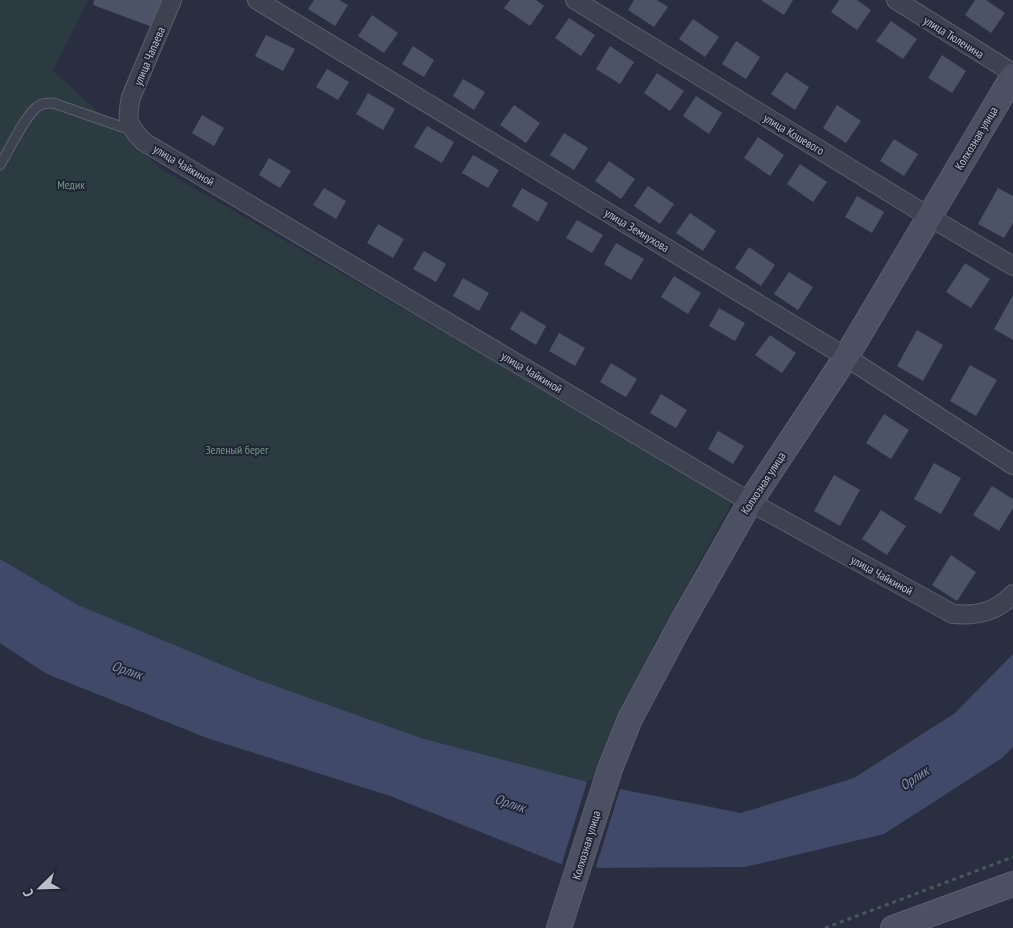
<svg xmlns="http://www.w3.org/2000/svg" width="1013" height="928" font-family="'PT Sans Narrow',sans-serif">
	<rect width="100%" height="100%" fill="#292f40"/>
	<path fill="#2b3b41" d="M0,0H88L53,71L161,169L734,499L653,646L595,784L421,738L256,679L78,605L0,559Z"/>
	<path fill="#404a68" d="M0,559L78,605L256,679L421,738L595,784L741,813L854,778L955,713L1013,654V747L1002,758L884,834L745,867L571,868L390,796L207,738L47,674L0,643Z"/>
	<path fill="#292f40" d="M588,779L621,786L595,870H571L561,866Z"/>
	<path fill="#4d5367" d="M94,0H165L155,28L93,5Z
		M314,0H339L348,5L335,26L308,9Z
		M510,0H536L544,6L530,26L504,8Z
		M634,0H657L668,7L654,27L628,10Z
		M761,0H793L784,15Z
		M839,0H857L871,10L857,30L831,12Z
		M975,0H986L1005,13L991,33L965,15Z
		M372,15L398,33L384,53L358,36Z
		M569,18L595,35L581,56L555,38Z
		M693,19L719,37L705,57L679,39Z
		M891,21L917,39L903,59L876,41Z
		M266,35L295,49L283,71L255,56Z
		M736,41L760,57L746,79L722,64Z
		M413,46L434,60L424,77L402,64Z
		M610,46L634,62L620,84L596,69Z
		M942,55L966,71L952,93L928,78Z
		M327,69L349,82L338,100L316,87Z
		M786,72L809,87L795,110L771,94Z
		M657,73L684,91L670,111L644,93Z
		M463,79L485,92L474,110L453,96Z
		M368,93L395,109L383,130L356,114Z
		M696,96L722,113L709,134L683,116Z
		M514,105L540,123L526,143L500,125Z
		M837,105L861,121L846,143L823,128Z
		M202,115L224,128L214,146L192,133Z
		M427,126L454,142L442,163L414,147Z
		M564,133L588,148L574,170L550,155Z
		M758,137L784,155L770,176L744,158Z
		M894,139L918,154L904,176L880,161Z
		M473,155L499,170L488,188L462,173Z
		M269,158L291,171L280,188L259,175Z
		M609,161L635,179L621,199L595,181Z
		M800,164L827,182L813,202L787,184Z
		M648,186L674,204L660,224L634,206Z
		M324,188L346,201L336,219L313,205Z
		M522,188L548,203L538,222L512,206Z
		M998,188L1013,196V223L1004,238L978,224Z
		M857,196L884,212L872,233L845,217Z
		M690,213L716,231L703,251L676,233Z
		M577,220L603,235L592,253L566,238Z
		M378,224L404,239L393,258L367,243Z
		M616,243L644,259L631,280L604,264Z
		M749,247L775,265L761,286L735,268Z
		M424,251L446,264L436,282L413,269Z
		M965,263L990,279L971,308L946,292Z
		M789,272L813,287L798,310L774,294Z
		M674,276L701,293L688,314L661,297Z
		M463,278L489,293L479,311L453,296Z
		M1013,295V340L994,329Z
		M719,308L745,323L735,341L709,326Z
		M521,311L546,326L536,345L510,329Z
		M917,330L943,345L923,381L897,366Z
		M559,333L585,348L575,366L549,351Z
		M770,335L796,353L782,373L755,355Z
		M611,363L637,379L626,397L600,382Z
		M970,365L997,380L976,416L950,401Z
		M661,394L687,410L676,428L650,413Z
		M884,414L909,430L891,459L866,443Z
		M718,431L744,446L733,464L708,449Z
		M934,463L961,478L941,514L914,499Z
		M834,475L860,490L840,526L814,511Z
		M992,486L1013,499V508L999,531L973,515Z
		M881,510L906,526L887,555L862,539Z
		M951,555L976,572L957,601L932,585Z"/>
	<g fill="none" stroke-linecap="round" stroke-linejoin="round">
		<defs>
			<path id="lane" d="M0,165C9,150 25,116 37,107C42,103 47,103 53,103L131,130"/>
			<path id="street" d="M172,0L131,97C126,120 127,125 144,142L750,502L953,614C977,616 996,612 1013,594
				M257,0L846,357L1013,465
				M575,0L928,216L1013,266
				M896,0L1013,73"/>
			<path id="secondary" d="M559,928L610,769L630,719L679,627L750,502L846,357L1013,76
				M893,928L1013,884"/>
		</defs>
		<use href="#lane" stroke="#5b5f6e" stroke-width="11"/>
		<use href="#street" stroke="#5b5f6e" stroke-width="20"/>
		<use href="#secondary" stroke="#5b5f6e" stroke-width="26"/>
		<path stroke="#49585e" stroke-width="3" stroke-dasharray="4 4" stroke-linecap="butt" d="M825,928L1013,857"/>
		<use href="#lane" stroke="#3d4250" stroke-width="9"/>
		<use href="#street" stroke="#3d4250" stroke-width="18"/>
		<use href="#secondary" stroke="#4b5063" stroke-width="24"/>
	</g>
	<g text-anchor="middle" dominant-baseline="central" stroke-width="4" stroke-linejoin="round" paint-order="stroke">
		<g font-size="12" fill="#babdca" stroke="#212636">
			<text transform="translate(954 37) rotate(32)">улица Тюленина</text>
			<text transform="translate(149 56) rotate(-67)">улица Чапаева</text>
			<text transform="translate(794 134) rotate(31)">улица Кошевого</text>
			<text transform="translate(976 138) rotate(-59)">Колхозная улица</text>
			<text transform="translate(184 165) rotate(31)">улица Чайкиной</text>
			<text transform="translate(637 230) rotate(31)">улица Земнухова</text>
			<text transform="translate(532 372) rotate(31)">улица Чайкиной</text>
			<text transform="translate(763 483) rotate(-57)">Колхозная улица</text>
			<text transform="translate(882 575) rotate(29)">улица Чайкиной</text>
			<text transform="translate(586 845) rotate(-73)">Колхозная улица</text>
		</g>
		<g font-size="12" fill="#729982" stroke="#212636">
			<text x="71" y="184">Медик</text>
			<text x="237" y="449">Зеленый берег</text>
		</g>
		<g font-size="14" font-style="italic" fill="#848eaf" stroke="#212636">
			<text transform="translate(127 670) rotate(19)">Орлик</text>
			<text transform="translate(914 778) rotate(-34)">Орлик</text>
			<text transform="translate(510 803) rotate(19)">Орлик</text>
		</g>
	</g>
	<g transform="translate(40 888) rotate(247)" stroke="#212636" stroke-width="4" paint-order="stroke">
	<path d="M0-4L9 19L0 12L-9 19Z" fill="#babdca"/>
	<text y="-8" font-size="14" font-weight="bold" text-anchor="middle" fill="#babdca">С</text>
	</g>
</svg>
